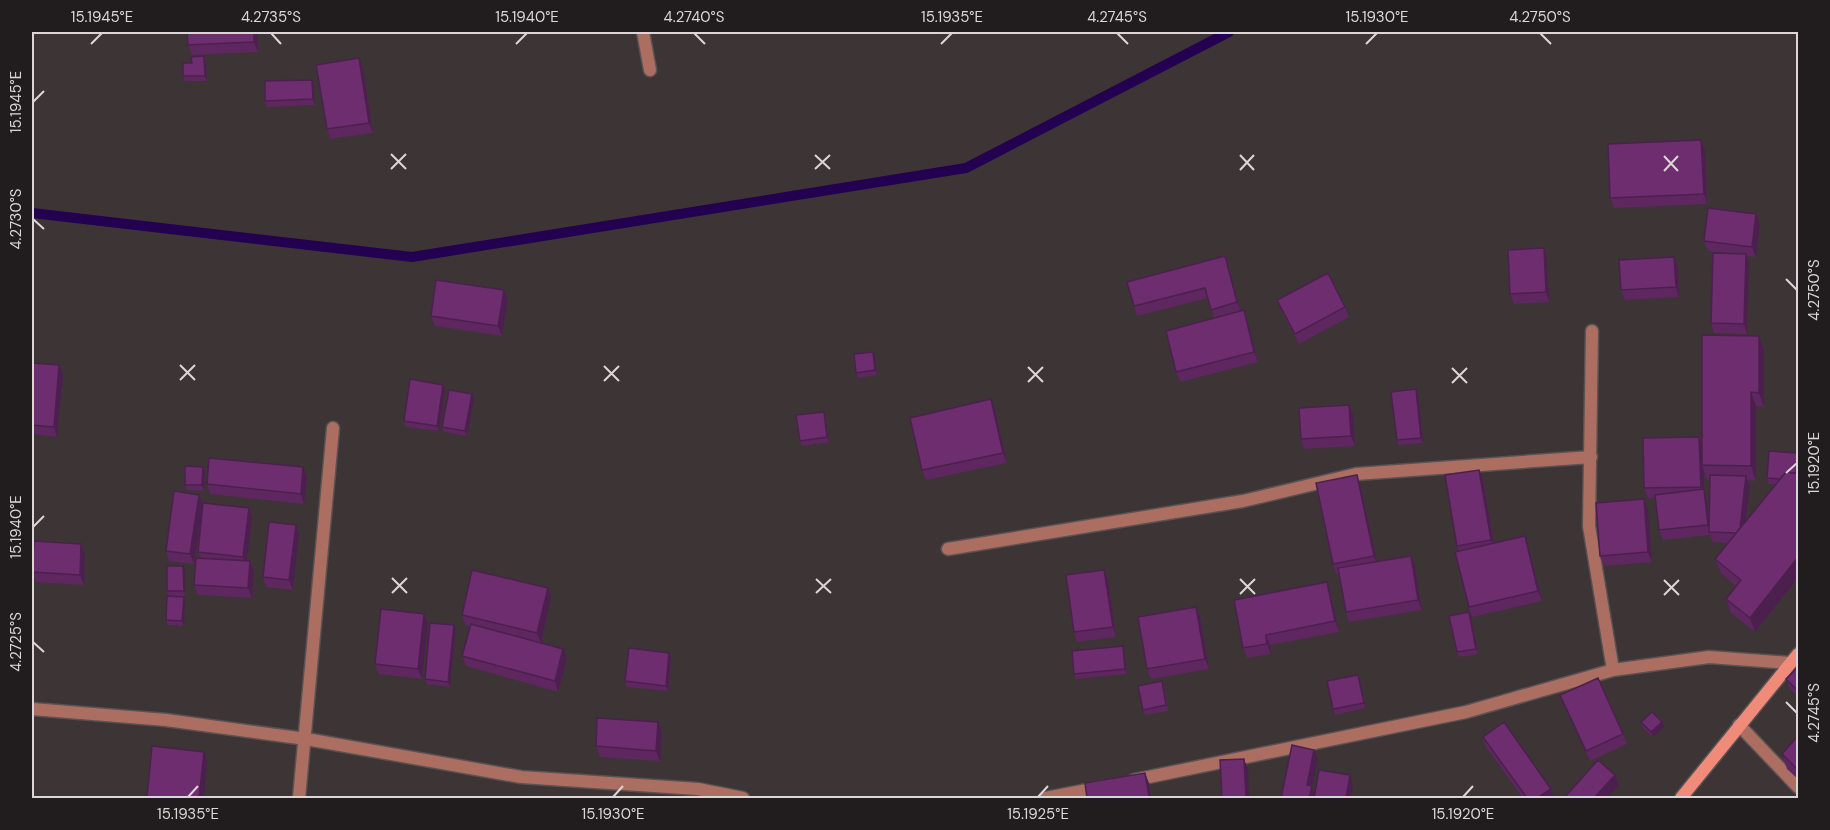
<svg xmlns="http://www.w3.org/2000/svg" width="1830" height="830" font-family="'DM Sans',sans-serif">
	<rect width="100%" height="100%" fill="#3d3436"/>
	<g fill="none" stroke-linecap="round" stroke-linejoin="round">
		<path stroke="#230050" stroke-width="10" d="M32,213L412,257L966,168L1229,32"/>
		<defs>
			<path id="street" d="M643,32L650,70
				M1592,331L1589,526L1613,670
				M948,549L1243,501L1356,474L1591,457
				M32,709L166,720L306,739L521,777L698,789L743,798
				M1739,725L1798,787
				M1134,780L1466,712L1613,670L1709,657L1790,663
				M299,798L333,428
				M1046,798L1102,787"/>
			<path id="secondary" d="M1681,798L1798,654"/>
		</defs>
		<use href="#street" stroke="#5a5153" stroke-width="15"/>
		<use href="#secondary" stroke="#5a5153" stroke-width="15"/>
		<use href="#street" stroke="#ad6e62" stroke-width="12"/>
		<use href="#secondary" stroke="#f08b79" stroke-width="12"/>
	</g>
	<path fill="#5e275f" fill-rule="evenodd" d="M187,32H257L258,52L192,55L188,45Z
		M278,32H295L278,34Z
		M359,58L363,68L373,133L330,139L327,129Z
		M206,62L207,81H185L183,76Z
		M312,80L314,85L315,105L267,107L265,101Z
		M1705,151L1707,204L1614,208L1610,198Z
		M1756,214L1760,224L1756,257L1746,256L1749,264L1747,334L1714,333L1711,323L1725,253L1708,251L1704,241Z
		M1547,258L1549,302L1514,304L1510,294Z
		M1228,266L1241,311L1247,321L1258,362L1180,382L1176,372L1214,318L1208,298L1137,316L1134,306Z
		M1678,268L1679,297L1625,300L1621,290Z
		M504,290L508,300L502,336L435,326L431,316Z
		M1277,300L1345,307L1349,317L1299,344L1281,310Z
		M1759,336L1764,350V407L1756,406V481L1748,480L1750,486L1746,521L1776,484H1769L1767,478L1798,474V578L1755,632L1731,613L1726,599L1736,586L1721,573L1715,559L1728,543L1713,542L1710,535L1663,540L1659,530L1655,498H1648L1644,488L1699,437L1702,444ZM1704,471L1707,480H1710V519L1707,500L1704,491Z
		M873,352L875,358L877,375L858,378L856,373Z
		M32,363L59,365L63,375L57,437L32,434Z
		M443,385L445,390L439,431L406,427L404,421Z
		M1416,389L1418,395L1423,443L1398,445L1397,440Z
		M474,400L467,436L444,432L442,427Z
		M995,410L1007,463L926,480L922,470Z
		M824,412L825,417L829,442L802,446L800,441Z
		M1353,415L1355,446L1304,449L1301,439Z
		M1479,470L1483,480L1494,543L1525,536L1528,546L1542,601L1472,617L1469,607L1459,551L1457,546Z
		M205,472L204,491L187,490L185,485Z
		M307,477L304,504L210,494L207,484Z
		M1360,485L1377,562L1415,566L1422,610L1349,622L1346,612L1339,573L1336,574L1333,564Z
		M199,495L203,505L249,508L252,518L247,561H250L254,571L252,598L198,595L194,585L201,558L198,552L203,505L194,564L169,561L166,551Z
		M1648,509L1652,562L1604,566L1600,556Z
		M299,535L293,590L266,587L263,577Z
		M81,544L85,554L84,585L36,582L32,572Z
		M183,566L185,571V596H171L184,597L185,602L184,626L168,625L166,620L168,596L167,591Z
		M1108,580L1116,637L1077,642L1074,632Z
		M1330,592L1339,632L1270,645L1271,654L1247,658L1243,648Z
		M551,598L541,643L522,638L567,659L558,692L466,666L462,656L470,626L465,625L462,615Z
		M424,614L428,624L422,679L379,674L375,664Z
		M1200,617L1209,669L1151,679L1147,669Z
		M1471,617L1478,654L1459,657L1457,652Z
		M456,630L450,687L427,684L425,679Z
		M1124,652L1127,674L1076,679L1074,674Z
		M671,658L668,691L627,687L625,681Z
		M1798,667V697L1790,689L1786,679Z
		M1358,675L1365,708L1335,715L1333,709Z
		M1164,686L1168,711L1145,715L1143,710Z
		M1560,695L1623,734L1627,744L1590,761Z
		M1641,722H1662L1664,727L1653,737L1643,728Z
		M662,732L660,761L600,757L596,746Z
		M1798,736V779L1787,769L1782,754Z
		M1483,737L1551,789L1554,798H1523L1486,747Z"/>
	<path fill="#4c204e" d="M254,32H257L258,52L254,42Z
		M204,56L206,62L207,81L205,76Z
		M359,58L363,68L373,133L369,123Z
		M312,80L314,85L315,105L313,99Z
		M1701,140L1705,151L1707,204L1704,194Z
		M1756,214L1760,224L1756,257L1752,247Z
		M1544,248L1547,258L1549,302L1546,292Z
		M1746,254L1749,264L1747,334L1744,324Z
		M1225,256L1228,266L1241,312L1237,302Z
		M1674,257L1678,268L1679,297L1676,287Z
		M504,290L508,300L502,336L498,326Z
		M1244,310L1247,321L1258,362L1254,352Z
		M1759,336L1764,350V407L1759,393Z
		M873,352L875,358L877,375L875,370Z
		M59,365L63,375L57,437L54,427Z
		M443,385L445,390L439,431L437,426Z
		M1416,389L1418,395L1423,443L1421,438Z
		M1751,392L1756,406V481L1751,466Z
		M472,394L474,400L467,436L465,431Z
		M991,399L995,410L1007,463L1003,453Z
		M1349,405L1353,415L1355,446L1351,436Z
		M824,412L825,417L829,442L827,437Z
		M1699,437L1703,447L1702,465L1704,471V491L1707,500L1711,532L1708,525L1704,497L1701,487Z
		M1797,453L1798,457L1797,485L1795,480Z
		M203,467L205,472L204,491L202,485Z
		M303,467L307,477L304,504L301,494Z
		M1479,470L1483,480L1495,550L1491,540Z
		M1357,475L1360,485L1378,566L1374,556Z
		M1746,476L1750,486L1743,543L1740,533Z
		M199,495L203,505L194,564L190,554Z
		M1644,499L1648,509L1652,562L1648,552Z
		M249,508L252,518L246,568L243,557Z
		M296,525L299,535L293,590L289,580Z
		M1525,536L1528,546L1542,601L1538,591Z
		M81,544L85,554L84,585L80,575Z
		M1411,556L1415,566L1422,610L1418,600Z
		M1798,557V578L1755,632L1750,618Z
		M250,561L254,571L252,598L248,588Z
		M183,566L185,571V596L184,591Z
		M1104,570L1108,580L1116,637L1113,627Z
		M1327,582L1330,592L1339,632L1335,621Z
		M548,588L551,598L541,643L537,633Z
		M184,597L185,602L184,626L182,621Z
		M1196,607L1200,617L1209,669L1205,659Z
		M1469,612L1471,617L1478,654L1476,649Z
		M424,614L428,624L422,679L418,669Z
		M454,625L456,630L450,687L448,682Z
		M1266,635L1270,645L1271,654L1267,644Z
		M1123,646L1124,652L1127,674L1125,669Z
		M563,649L567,659L558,692L555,681Z
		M669,653L671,658L668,691L666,686Z
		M658,722L662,732L660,761L656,751Z
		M1662,722L1664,727L1653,737L1651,732Z
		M1314,750L1318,760L1312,787L1315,796V798H1309L1307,785Z
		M204,752L207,762L204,798H199Z
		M1244,759L1248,769L1249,798H1246Z
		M1145,773L1149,783L1151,798H1150L1149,797Z
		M1350,775L1353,786L1351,798H1346Z
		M1615,775L1619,785L1607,798H1594Z
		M1551,789L1554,798H1537Z"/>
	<path fill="#6d2d6f" stroke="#4c204e" stroke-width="1.5" d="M187,32H254V42L188,45Z
		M204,56L205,76H183V63H192L191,57Z
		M359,58L369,123L327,129L316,65Z
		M312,80L313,99L265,101V81Z
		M1701,140L1704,194L1610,198L1608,144Z
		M1708,208L1756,214L1752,247L1704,241Z
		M1544,248L1546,292L1510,294L1508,250Z
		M1713,253L1746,254L1744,324L1711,323Z
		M1225,256L1237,302L1211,310L1205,288L1134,306L1127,282Z
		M1674,257L1676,287L1621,290L1619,260Z
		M1328,273L1345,307L1295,334L1277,300Z
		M436,280L504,290L498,326L431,316Z
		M1244,310L1254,352L1176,372L1166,331Z
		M1702,335L1759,336V393L1751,392V466L1702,465Z
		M873,352L875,370L856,373L854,354Z
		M32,363L59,365L54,427L32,425Z
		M410,379L443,385L437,426L404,421Z
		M1416,389L1421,438L1397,440L1391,392Z
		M449,390L472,394L465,431L442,427Z
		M991,399L1003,453L922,470L910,418Z
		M1349,405L1351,436L1301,439L1299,408Z
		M824,412L827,437L800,441L796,415Z
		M1699,437L1701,487L1644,488L1643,438Z
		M1769,451L1797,453L1796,473L1786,472L1780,479L1767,478Z
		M209,458L303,467L301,494L207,484Z
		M185,466L203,467L202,485H185Z
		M1479,470L1491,540L1457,546L1445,475Z
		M1786,472L1798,474V557L1750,618L1726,599L1741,580L1715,559Z
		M1357,475L1374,556L1333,564L1316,483Z
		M1710,475L1746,476L1740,528L1736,533L1709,532Z
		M1704,489L1708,525L1659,530L1655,495Z
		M174,491L199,495L190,554L166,551Z
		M1644,499L1648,552L1600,556L1596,503Z
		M203,503L249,508L243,557L198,552Z
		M269,522L296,525L289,580L263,577Z
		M1525,536L1538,591L1469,607L1455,552Z
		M34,541L81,544L80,575L32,572Z
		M1411,556L1418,600L1346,612L1338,568Z
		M196,558L250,561L248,588L194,585Z
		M167,566H183L184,591H167Z
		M472,570L548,588L537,633L462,615Z
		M1104,570L1113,627L1074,632L1066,575Z
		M1327,582L1335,621L1266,635L1267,644L1243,648L1234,600Z
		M167,596L184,597L182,621L166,620Z
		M1196,607L1205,659L1147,669L1138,617Z
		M381,609L424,614L418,669L375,664Z
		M1469,612L1476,649L1457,652L1449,616Z
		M430,623L454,625L448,682L425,679Z
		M471,624L563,649L555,681L462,656Z
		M1123,646L1125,669L1074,674L1072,651Z
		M629,648L669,653L666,686L625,681Z
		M1798,667V691L1786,679Z
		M1358,675L1364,703L1333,709L1327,681Z
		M1598,678L1623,734L1586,751L1560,695Z
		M1162,681L1166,705L1143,710L1138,686Z
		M1652,712L1662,722L1651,732L1641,722Z
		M597,718L658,722L656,751L596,746Z
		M1504,722L1551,789L1537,798H1527L1483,737Z
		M1798,736V770L1782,754Z
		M1292,745L1314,750L1307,785L1312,786L1309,798H1281Z
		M152,746L204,752L199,798H147Z
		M1244,759L1246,798H1222L1220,760Z
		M1598,760L1615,775L1594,798H1564Z
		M1319,770L1350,775L1346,798H1314Z
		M1145,773L1149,797L1139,798H1087L1085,783Z"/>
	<path fill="none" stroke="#dcd6d8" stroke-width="2" d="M271,33L281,44M694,33L705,44M1117,33L1128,44M1540,33L1551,44M91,44L102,33M516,44L527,33M941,44L952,33M1366,44L1377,33M33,102L44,91M391,154L406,169M815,155L830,169M1240,155L1254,170M1664,156L1678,171M391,169L406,154M815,169L830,155M1240,170L1254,155M1664,171L1678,156M33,219L44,229M1786,279L1797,290M180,365L195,380M604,366L619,381M1028,367L1043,382M1452,368L1467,383M180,380L195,365M604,381L619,366M1028,382L1043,367M1452,383L1467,368M1786,473L1797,463M33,527L44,516M392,578L407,593M816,579L831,593M1240,579L1255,594M1664,580L1679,595M392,593L407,578M816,593L831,579M1240,594L1255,579M1664,595L1679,580M33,642L44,652M1786,702L1797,713M188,797L198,786M613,797L623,786M1038,797L1048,786M1463,797L1473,786"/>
	<rect width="1830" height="830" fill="none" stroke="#211c1e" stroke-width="66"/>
	<rect x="33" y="33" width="1764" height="764" fill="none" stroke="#dcd6d8" stroke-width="2"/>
	<g font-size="15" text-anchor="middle" fill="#dcd6d8">
		<text x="102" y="22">15.1945°E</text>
		<text x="271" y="22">4.2735°S</text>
		<text x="527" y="22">15.1940°E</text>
		<text x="694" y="22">4.2740°S</text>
		<text x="952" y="22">15.1935°E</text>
		<text x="1117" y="22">4.2745°S</text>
		<text x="1377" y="22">15.1930°E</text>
		<text x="1540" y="22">4.2750°S</text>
		<text transform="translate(16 102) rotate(-90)" y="5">15.1945°E</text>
		<text transform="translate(16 219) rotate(-90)" y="5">4.2730°S</text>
		<text transform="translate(1814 290) rotate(-90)" y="5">4.2750°S</text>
		<text transform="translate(1814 463) rotate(-90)" y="5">15.1920°E</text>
		<text transform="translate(16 527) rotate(-90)" y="5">15.1940°E</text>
		<text transform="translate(16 642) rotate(-90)" y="5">4.2725°S</text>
		<text transform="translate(1814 713) rotate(-90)" y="5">4.2745°S</text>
		<text x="188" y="819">15.1935°E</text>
		<text x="613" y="819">15.1930°E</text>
		<text x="1038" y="819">15.1925°E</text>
		<text x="1463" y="819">15.1920°E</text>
	</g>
</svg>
